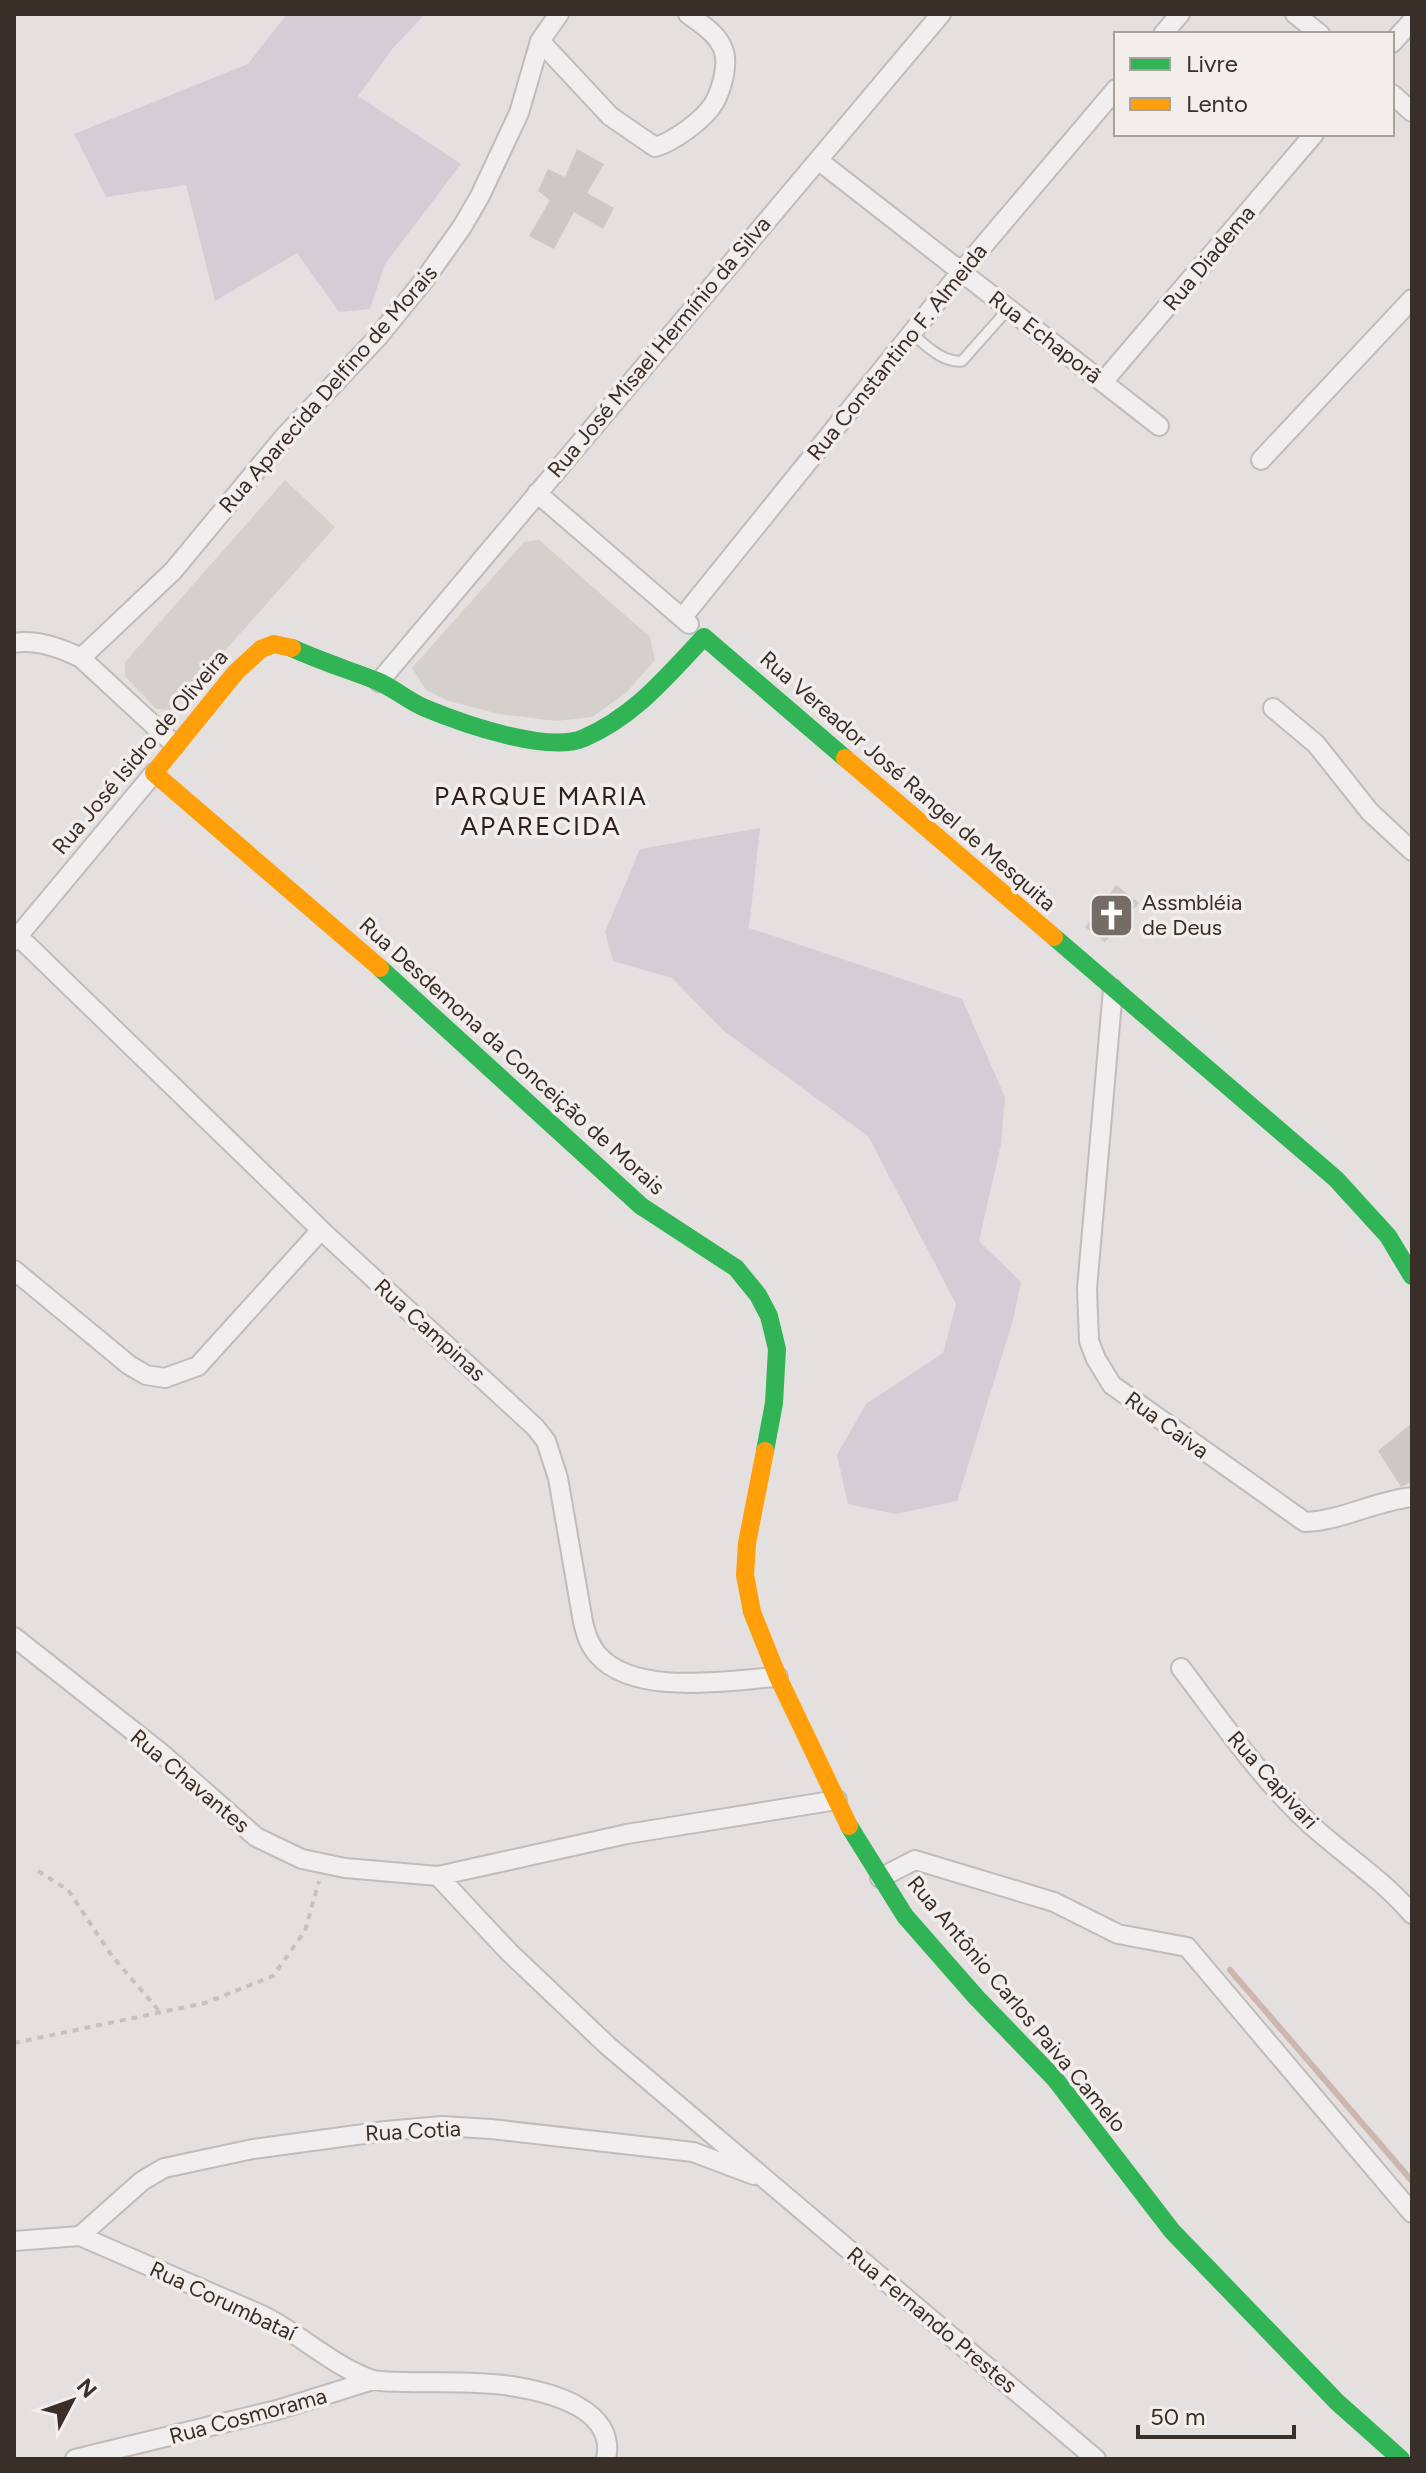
<svg xmlns="http://www.w3.org/2000/svg" width="1426" height="2473" font-family="Figtree,sans-serif">
	<rect width="100%" height="100%" fill="#e3e0df"/>
	<path fill="#d6d0cd" d="M285,480L335,527L172,710L156,709L125,676V662Z
		M539,540L650,637L655,660L626,693L592,717L556,721L499,714L448,701L426,690L412,668L524,542Z"/>
	<path fill="#d3ced6" d="M287,14H425L393,48L358,96L461,164L385,264L370,309L339,312L297,253L215,301L186,185L106,197L74,134L248,64Z
		M760,828L749,928L962,999L1005,1097L1001,1144L979,1241L1021,1282L1013,1320L957,1501L895,1514L848,1504L837,1455L866,1404L943,1353L956,1304L868,1136L724,1031L672,978L613,961L605,932L640,849Z"/>
	<g fill="none" stroke-linecap="round" stroke-linejoin="round">
		<path stroke="#cdb6af" stroke-width="6" d="M1230,1970L1412,2181"/>
	</g>
	<path fill="#cbc8c7" d="M577,149L604,164L587,193L614,208L603,229L574,212L554,249L529,236L550,200L538,191L548,169L565,177Z
		M1116,885L1139,903L1105,942L1085,927Z
		M1412,1423V1482L1401,1487L1378,1451Z"/>
	<g fill="none" stroke-linecap="round" stroke-linejoin="round">
		<defs>
			<path id="lane" d="M911,333C926,345 942,363 962,361L1009,308"/>
			<path id="street" d="M1295,14L1320,34
				M1163,34L1180,14
				M540,41L610,116L655,147C673,142 704,120 714,103C722,89 729,63 723,49C717,33 701,24 688,14
				M1392,43L1412,21
				M1392,94L1412,112
				M818,160L1159,426
				M1103,382L1314,134
				M1261,460L1412,299
				M537,493L689,624
				M682,618L961,272L1116,89
				M14,643C36,639 61,648 81,658L175,745
				M81,658L173,571L284,437L378,337L425,279L462,227L480,196L519,113L540,41L559,14
				M379,682L941,14
				M1273,708L1316,744L1370,812L1412,851
				M18,936L321,1230L535,1427L546,1441L558,1478L583,1622C586,1634 589,1645 598,1655C635,1697 728,1680 778,1677
				M14,941L154,773
				M1113,989L1087,1289L1089,1341L1096,1359L1112,1385L1305,1522C1341,1521 1375,1501 1412,1497
				M14,1270L129,1365L146,1375L165,1378L198,1366L321,1230
				M14,1637L161,1753L256,1837L302,1859L345,1868L438,1876L509,1952L608,2046L1096,2459
				M1181,1668C1222,1722 1260,1778 1310,1824C1345,1856 1381,1878 1412,1914
				M438,1876L627,1834L837,1800
				M880,1878L915,1860L1054,1902L1118,1934L1187,1947L1412,2213
				M80,2236L142,2181L164,2168L253,2149L386,2131L442,2126L491,2129L693,2152L754,2175
				M14,2241L80,2236L264,2316C301,2335 332,2365 370,2379C381,2383 395,2381 407,2382C441,2383 478,2381 511,2386C550,2392 617,2409 606,2459
				M75,2459L277,2410L373,2380"/>
		</defs>
		<use href="#lane" stroke="#bfbcbb" stroke-width="13"/>
		<use href="#street" stroke="#bfbcbb" stroke-width="22"/>
		<path stroke="#c4c1bf" stroke-width="4" stroke-dasharray="6 6" stroke-linecap="butt" d="M38,1871L68,1890L112,1956L160,2012
			M14,2043L205,2003L273,1976L305,1931L319,1881"/>
		<use href="#lane" stroke="#f0eeee" stroke-width="9"/>
		<use href="#street" stroke="#f0eeee" stroke-width="18"/>
		<path stroke="#30b455" stroke-width="18" d="M292,648C320,661 349,670 377,681C394,688 408,701 425,708C461,723 548,754 584,738C636,715 666,677 704,637L845,758
			M1054,937L1336,1179L1388,1236L1412,1276
			M380,968L641,1206L736,1268L758,1295L769,1316L777,1349L774,1403L765,1451
			M849,1826L905,1916L976,1997L1055,2079L1172,2231L1337,2402L1401,2459"/>
		<path stroke="#ff9f0a" stroke-width="18" d="M292,648L274,644L261,649L236,672L154,773L380,968
			M845,758L1054,937
			M765,1451L747,1543L745,1575L752,1612L778,1677L849,1826"/>
	</g>
	<defs>
		<symbol id="church-square" viewBox="-11 -11 22 22"><rect x="-9" y="-9" width="18" height="18" rx="4" fill="#756c68" stroke="#f3eeec"/><path d="M-1.2-6h2.4v3.5h3.3v2.4h-3.3V6h-2.4V-.1h-3.3v-2.4h3.3Z" fill="#fff"/></symbol>
	</defs>
	<g fill-rule="evenodd">
		<use href="#church-square" x="1086" y="890" width="51" height="51"/>
	</g>
	<g text-anchor="middle" dominant-baseline="central" stroke-width="7" stroke-linejoin="round" paint-order="stroke">
		<g font-size="22" fill="#3a2e28" stroke="#f3eeec">
			<text transform="translate(1209 258) rotate(-50)">Rua Diadema</text>
			<text transform="translate(1045 337) rotate(38)">Rua Echaporã</text>
			<text transform="translate(659 347) rotate(-50)">Rua José Misael Hermínio da Silva</text>
			<text transform="translate(897 352) rotate(-51)">Rua Constantino F. Almeida</text>
			<text transform="translate(328 389) rotate(-49)">Rua Aparecida Delfino de Morais</text>
			<text transform="translate(140 752) rotate(-50)">Rua José Isidro de Oliveira</text>
			<text transform="translate(908 781) rotate(41)">Rua Vereador José Rangel de Mesquita</text>
			<text transform="translate(512 1056) rotate(42)">Rua Desdemona da Conceição de Morais</text>
			<text transform="translate(430 1330) rotate(42)">Rua Campinas</text>
			<text transform="translate(1167 1425) rotate(36)">Rua Caiva</text>
			<text transform="translate(1273 1780) rotate(48)">Rua Capivari</text>
			<text transform="translate(190 1781) rotate(40)">Rua Chavantes</text>
			<text transform="translate(1017 2004) rotate(50)">Rua Antônio Carlos Paiva Camelo</text>
			<text transform="translate(413 2131) rotate(-3)">Rua Cotia</text>
			<text transform="translate(223 2301) rotate(25)">Rua Corumbataí</text>
			<text transform="translate(932 2320) rotate(40)">Rua Fernando Prestes</text>
			<text transform="translate(248 2416) rotate(-15)">Rua Cosmorama</text>
		</g>
		<g font-size="22" fill="#3a2e28" stroke="#f3eeec" text-anchor="start">
			<text x="1142" y="902">Assmbléia<tspan x="1142" dy="25">de Deus</tspan></text>
		</g>
		<g font-size="26" letter-spacing="2" fill="#2b201a" stroke="#f3eeec">
			<text x="541" y="796">PARQUE MARIA<tspan x="541" dy="30">APARECIDA</tspan></text>
		</g>
	</g>
	<rect width="1426" height="2473" fill="none" stroke="#3a2e28" stroke-width="32"/>
	<rect x="1114" y="32" width="280" height="104" fill="#f3eeec" stroke="#a9a19e" stroke-width="2"/>
	<rect x="1130" y="58" width="40" height="12" fill="#30b455" stroke="#a9a19e" stroke-width="2"/>
	<text x="1186" y="72" font-size="24" fill="#3a2e28">Livre</text>
	<rect x="1130" y="98" width="40" height="12" fill="#ff9f0a" stroke="#a9a19e" stroke-width="2"/>
	<text x="1186" y="112" font-size="24" fill="#3a2e28">Lento</text>
	<g transform="translate(72 2401) rotate(49)" stroke="#f3eeec" stroke-width="6" paint-order="stroke">
	<path d="M0-6L14 30L0 20L-14 30Z" fill="#3a2e28"/>
	<text y="-12" font-size="22" font-weight="bold" text-anchor="middle" fill="#3a2e28">N</text>
	</g>
	<path d="M1138 2425v12h156v-12" fill="none" stroke="#3a2e28" stroke-width="4"/>
	<text x="1150" y="2425" font-size="24" fill="#3a2e28" stroke="#f3eeec" stroke-width="6" paint-order="stroke">50 m</text>
</svg>
